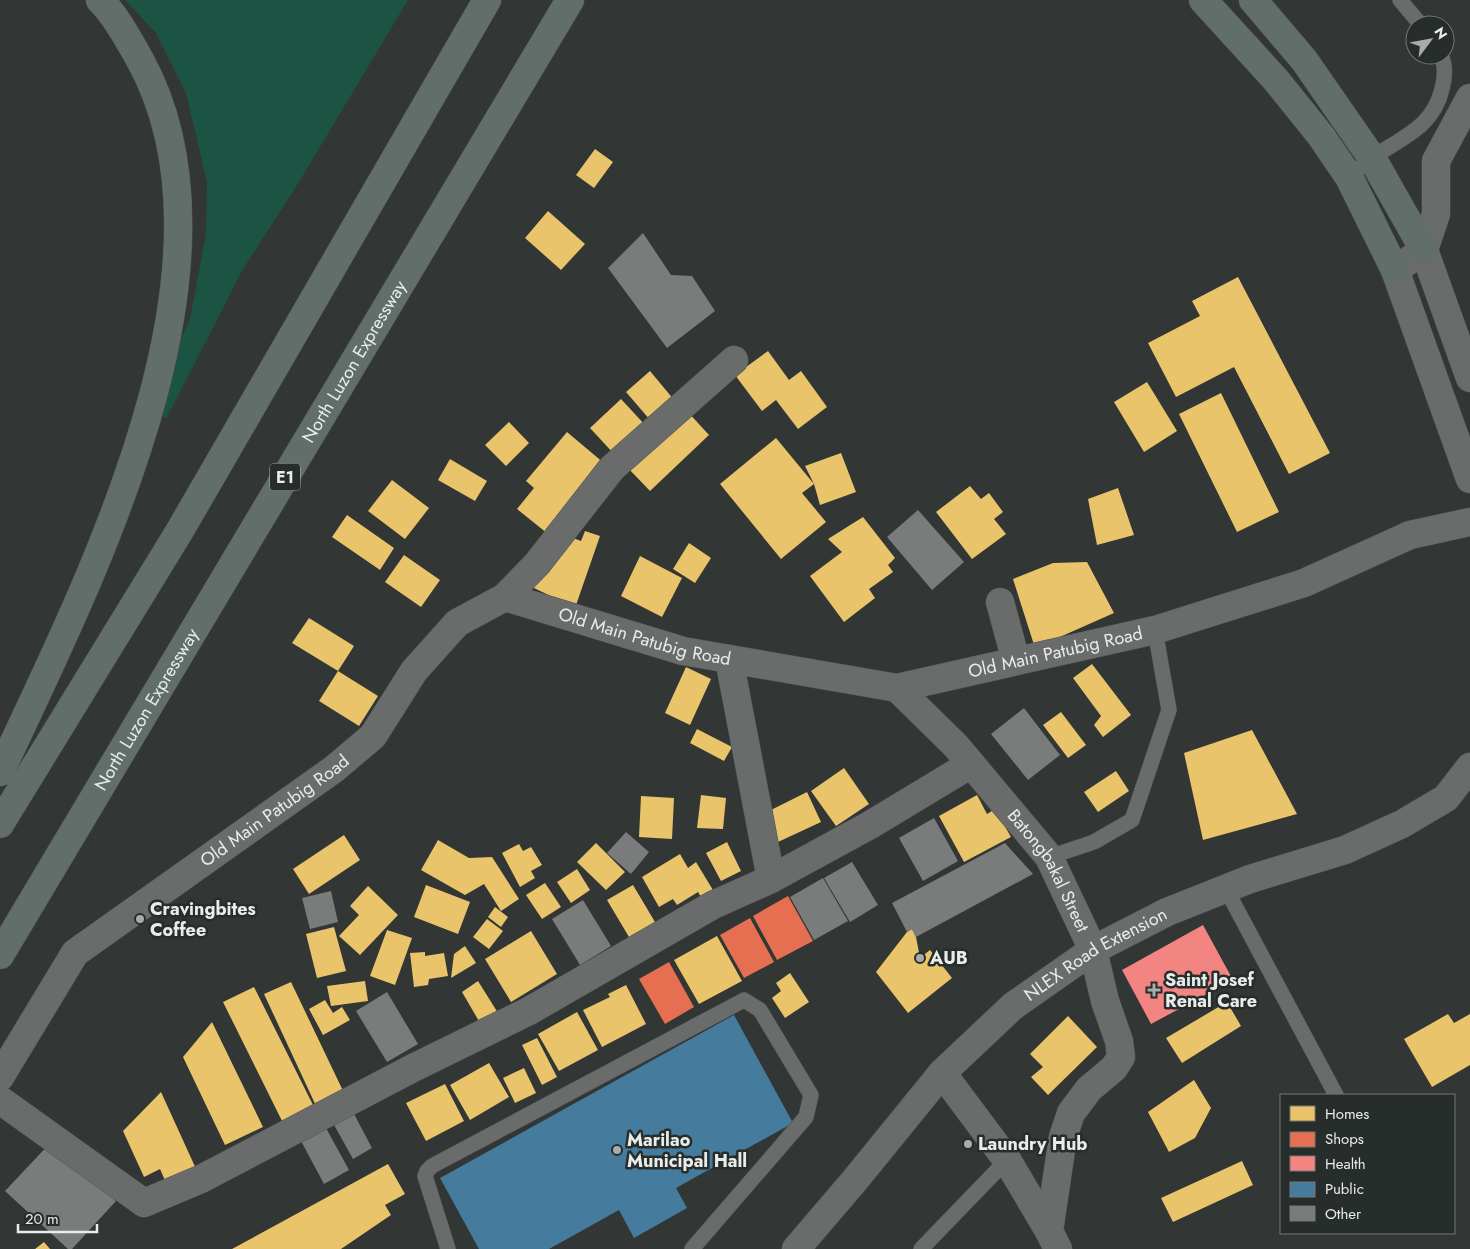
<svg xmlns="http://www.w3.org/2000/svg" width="1470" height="1249" font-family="Jost,sans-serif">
	<rect width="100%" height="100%" fill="#323634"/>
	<path fill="#1c5443" d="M125,0H408L299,182L243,269L166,419L151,404L190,319L206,234L207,182L186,93L156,33Z"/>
	<path fill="#e9c46a" d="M595,149L613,162L594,188L576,175Z
		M548,211L585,244L561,270L525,238Z
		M1238,277L1330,453L1289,474L1234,367L1176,397L1148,343L1200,316L1192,301Z
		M768,351L789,380L801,371L827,407L798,429L776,400L762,411L735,375Z
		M650,371L675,401L651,421L626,392Z
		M1147,382L1177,431L1144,452L1114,402Z
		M1221,393L1279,512L1237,532L1179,414Z
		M621,399L646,426L615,455L590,428Z
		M687,411L709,435L650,491L627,467Z
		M509,422L529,443L506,466L485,445Z
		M567,432L605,464L548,534L517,509L534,488L526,481Z
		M776,438L814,484L805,466L841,453L856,492L820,505L814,484L802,493L826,522L781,559L720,484Z
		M450,459L487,481L475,501L438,480Z
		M392,480L429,508L405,539L368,511Z
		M970,486L981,499L989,493L1003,512L994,519L1006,534L972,559L936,512Z
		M1118,488L1134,535L1097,545L1088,499Z
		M347,515L394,548L380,570L332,537Z
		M863,517L895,558L888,565L893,572L869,589L875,598L844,622L810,576L842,552L828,539Z
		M585,531L600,536L575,608L530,586L565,535L581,541Z
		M689,543L711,558L695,583L673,569Z
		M404,555L440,580L421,607L385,582Z
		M640,556L682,578L662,617L621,596Z
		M1087,562L1114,613L1035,648L1013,579L1053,563Z
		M309,618L354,646L338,671L292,643Z
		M1092,664L1131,715L1103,737L1094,725L1101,716L1073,678Z
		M686,667L711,679L690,725L665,713Z
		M338,671L378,696L359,726L319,701Z
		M1061,712L1086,745L1068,758L1043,725Z
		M697,729L732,747L724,761L690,743Z
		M1252,730L1297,814L1203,840L1184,753Z
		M844,768L869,804L836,826L811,791Z
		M1116,771L1129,791L1098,812L1084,792Z
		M807,792L821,822L778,842L765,813Z
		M701,795L726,798L723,829L697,828Z
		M977,795L987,814L995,809L1011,837L964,862L939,816Z
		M641,796L674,798L672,839L639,837Z
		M344,835L360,860L309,894L293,869Z
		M438,840L469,858L492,857L519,899L501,911L484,884L465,895L421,870Z
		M727,842L741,871L721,881L706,853Z
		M596,843L625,872L606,890L577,862Z
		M519,844L523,851L531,847L542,865L531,871L535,878L520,887L502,853Z
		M680,854L688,868L696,862L716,895L704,902L698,892L677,905L673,899L659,907L642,877Z
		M577,869L590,890L571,903L557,882Z
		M545,883L561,907L542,919L526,895Z
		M426,885L470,902L458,934L414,917Z
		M633,885L655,922L629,937L607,900Z
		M368,886L398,915L360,955L339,936L359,915L350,906Z
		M495,907L508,917L501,927L488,917Z
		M487,919L503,931L489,949L473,937Z
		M334,927L346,971L317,978L306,934Z
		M912,929L916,937L920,958L930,950L952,978L908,1013L876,972L907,932Z
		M387,930L412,938L395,985L370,976Z
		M531,931L557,974L511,1002L485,959Z
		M717,936L742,981L699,1004L674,960Z
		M465,946L476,963L451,978L454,954Z
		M425,952V956L444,953L448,976L429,979L428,985L414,987L410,953Z
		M790,973L809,1002L785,1018L772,998L781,991L776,983Z
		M365,981L368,1001L331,1006L327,986Z
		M478,981L498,1013L480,1023L462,992Z
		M291,982L345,1095L317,1108L264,994Z
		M626,985L646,1024L602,1047L583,1010L610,997L608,994Z
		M254,987L316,1111L285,1127L223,1002Z
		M325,1000L333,1013L342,1007L350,1020L323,1035L309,1009Z
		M1227,1002L1241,1026L1182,1063L1166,1038Z
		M577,1012L598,1050L559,1071L538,1034Z
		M1448,1014L1454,1023L1470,1014V1065L1432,1087L1404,1039Z
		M1068,1016L1097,1047L1048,1095L1031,1077L1043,1067L1030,1054Z
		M212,1022L263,1127L225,1145L183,1057Z
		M537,1038L557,1077L542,1085L522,1045Z
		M489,1063L509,1097L470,1120L450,1085Z
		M524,1068L536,1093L515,1103L503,1078Z
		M1194,1080L1211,1108L1195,1138L1169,1152L1148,1112Z
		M445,1084L464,1121L426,1141L406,1103Z
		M161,1092L197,1171L167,1185L160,1169L144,1177L123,1131Z
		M1242,1161L1253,1185L1173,1222L1161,1198Z
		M388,1164L405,1194L385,1205L391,1215L341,1249H232Z
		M44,1242L50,1249H35Z"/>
	<path fill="#e76f51" d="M788,896L813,941L777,960L753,916Z
		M750,918L774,962L744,978L720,935Z
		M669,962L694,1007L665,1024L639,979Z"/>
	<path fill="#f28482" d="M1203,925L1233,980L1151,1024L1122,970Z"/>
	<path fill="#457b9d" d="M734,1015L793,1123L676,1188L687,1208L634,1238L619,1210L549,1249H479L440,1178Z"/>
	<path fill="#7a7c7b" d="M643,233L671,275L692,276L715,311L667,348L608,268Z
		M918,510L964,562L932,590L887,537Z
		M1024,708L1060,755L1028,780L991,734Z
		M934,818L958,861L923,881L899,838Z
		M626,832L649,852L631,874L607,853Z
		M1005,843L1033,874L916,937L912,929L907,932L892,903Z
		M852,862L878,905L850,922L824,878Z
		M823,878L848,921L814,940L790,897Z
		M331,891L338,922L310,929L302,898Z
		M583,900L611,946L580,965L552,919Z
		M387,992L418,1044L387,1062L356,1011Z
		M353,1112L372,1148L353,1159L333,1123Z
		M326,1128L349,1170L324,1184L301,1141Z
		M52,1141L116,1201L72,1249H68L5,1191Z"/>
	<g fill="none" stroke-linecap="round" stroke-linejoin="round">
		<defs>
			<path id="service" d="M1400,0L1421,25
				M1349,177C1357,170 1365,163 1373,157C1403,137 1433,127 1442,89C1445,78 1446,66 1441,55
				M1049,857L1094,842L1132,820L1169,710L1155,630
				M1226,889L1336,1095
				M448,1249L425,1176L427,1171L432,1166L744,1000L760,1010L811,1095L806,1117L692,1249
				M921,1249L1007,1160"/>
			<g id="minor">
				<path d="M1395,270L1424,250L1436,214V161L1470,98"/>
				<path d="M505,597L537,564L612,468L734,360"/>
				<path d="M1000,602L1016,661"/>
				<path d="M729,659L771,879"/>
				<path id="s1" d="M897,688L956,746L1049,857L1093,950L1105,1001L1119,1041L1121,1057L1114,1068L1089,1089L1071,1113L1063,1137L1049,1231L1058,1249"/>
				<path d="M942,1073L1007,1160L1049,1231"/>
				<path id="s2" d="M0,1077L75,953L334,769L373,736L414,671L457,623L505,597L683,651L897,688L1155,630L1304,583L1410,535L1470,522"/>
				<path d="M0,1100L144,1203L201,1179L413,1068L529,1011L713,905L771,879L870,825L971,764"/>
			</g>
			<g id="secondary">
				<path d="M1424,250L1470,378"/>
				<path d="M1395,270L1470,479"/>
				<path id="s3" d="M796,1249L855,1180L942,1073L1013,1006L1093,950L1167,912L1250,879L1345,850L1402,824L1446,798L1470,767"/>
			</g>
			<g id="motorway">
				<path d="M1203,0L1276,80L1321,136L1349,177L1395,270"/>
				<path d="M1253,0L1304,60L1372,158L1424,250"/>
				<path d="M0,772C89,581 254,264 139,58C128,39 116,16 100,0"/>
				<path d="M0,824L179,532L487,0"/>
				<path id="s4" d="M0,955L570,0"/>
			</g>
		</defs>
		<use href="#service" stroke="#505352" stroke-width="16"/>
		<use href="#minor" stroke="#505352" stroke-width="29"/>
		<use href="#secondary" stroke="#505352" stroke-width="29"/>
		<use href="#motorway" stroke="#505352" stroke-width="29"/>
		<use href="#service" stroke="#696c6b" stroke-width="15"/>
		<use href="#minor" stroke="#696c6b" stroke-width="28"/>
		<use href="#secondary" stroke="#696c6b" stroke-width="28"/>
		<use href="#motorway" stroke="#626e6a" stroke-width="28"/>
	</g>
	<g fill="#a8acaa" stroke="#272d2a" stroke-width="2">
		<circle cx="140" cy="919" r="5"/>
		<circle cx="920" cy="958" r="5"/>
		<path d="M1151.5 982.5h5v5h5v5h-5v5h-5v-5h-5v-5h5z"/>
		<circle cx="968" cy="1144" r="5"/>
		<circle cx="617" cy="1150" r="5"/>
	</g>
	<g text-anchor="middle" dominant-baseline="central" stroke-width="5" stroke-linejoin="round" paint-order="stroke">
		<rect fill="#272d2a" stroke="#aeb3b0" stroke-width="1" x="270" y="463.5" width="30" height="27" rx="4"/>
		<g font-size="16" font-weight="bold" fill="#e8ecea">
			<text x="285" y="477">E1</text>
		</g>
		<g font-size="18" fill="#e8ecea" stroke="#272d2a">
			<text stroke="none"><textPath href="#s4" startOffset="691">North Luzon Expressway</textPath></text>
			<text stroke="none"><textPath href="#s2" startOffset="855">Old Main Patubig Road</textPath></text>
			<text stroke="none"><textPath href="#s2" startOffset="1275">Old Main Patubig Road</textPath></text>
			<text stroke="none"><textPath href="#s4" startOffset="286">North Luzon Expressway</textPath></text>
			<text stroke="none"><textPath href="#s2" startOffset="390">Old Main Patubig Road</textPath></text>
			<text stroke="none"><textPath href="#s1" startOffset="239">Batongbakal Street</textPath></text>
			<text stroke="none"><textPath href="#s3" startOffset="424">NLEX Road Extension</textPath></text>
		</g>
		<g font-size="18" font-weight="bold" fill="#e8ecea" stroke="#272d2a" text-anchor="start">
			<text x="150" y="909">Cravingbites<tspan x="150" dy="21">Coffee</tspan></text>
			<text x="930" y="958">AUB</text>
			<text x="1165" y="980">Saint Josef<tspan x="1165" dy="21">Renal Care</tspan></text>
			<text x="627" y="1140">Marilao<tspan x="627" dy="21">Municipal Hall</tspan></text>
			<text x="978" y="1144">Laundry Hub</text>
		</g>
	</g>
	<rect x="1280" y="1094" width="175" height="140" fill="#272d2a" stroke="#747977"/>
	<rect x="1290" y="1106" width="25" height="15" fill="#e9c46a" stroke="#747977"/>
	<text x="1325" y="1119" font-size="15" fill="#e8ecea">Homes</text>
	<rect x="1290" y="1132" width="25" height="15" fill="#e76f51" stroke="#747977"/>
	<text x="1325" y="1144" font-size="15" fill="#e8ecea">Shops</text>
	<rect x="1290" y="1156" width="25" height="15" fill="#f28482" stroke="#747977"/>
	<text x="1325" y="1169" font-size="15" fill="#e8ecea">Health</text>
	<rect x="1290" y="1182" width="25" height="15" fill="#457b9d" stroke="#747977"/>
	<text x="1325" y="1194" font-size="15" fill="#e8ecea">Public</text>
	<rect x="1290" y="1206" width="25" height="15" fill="#7a7c7b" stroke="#747977"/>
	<text x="1325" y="1219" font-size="15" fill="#e8ecea">Other</text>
	<g transform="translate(1430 40) rotate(58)"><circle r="24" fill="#272d2a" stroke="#747977"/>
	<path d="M0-4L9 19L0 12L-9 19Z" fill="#a8acaa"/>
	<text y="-8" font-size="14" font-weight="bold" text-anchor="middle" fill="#e8ecea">N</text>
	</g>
	<path d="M18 1224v8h79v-8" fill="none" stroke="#e8ecea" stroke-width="2.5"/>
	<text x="25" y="1224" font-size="15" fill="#e8ecea" stroke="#272d2a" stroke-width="4" paint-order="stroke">20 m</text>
</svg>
